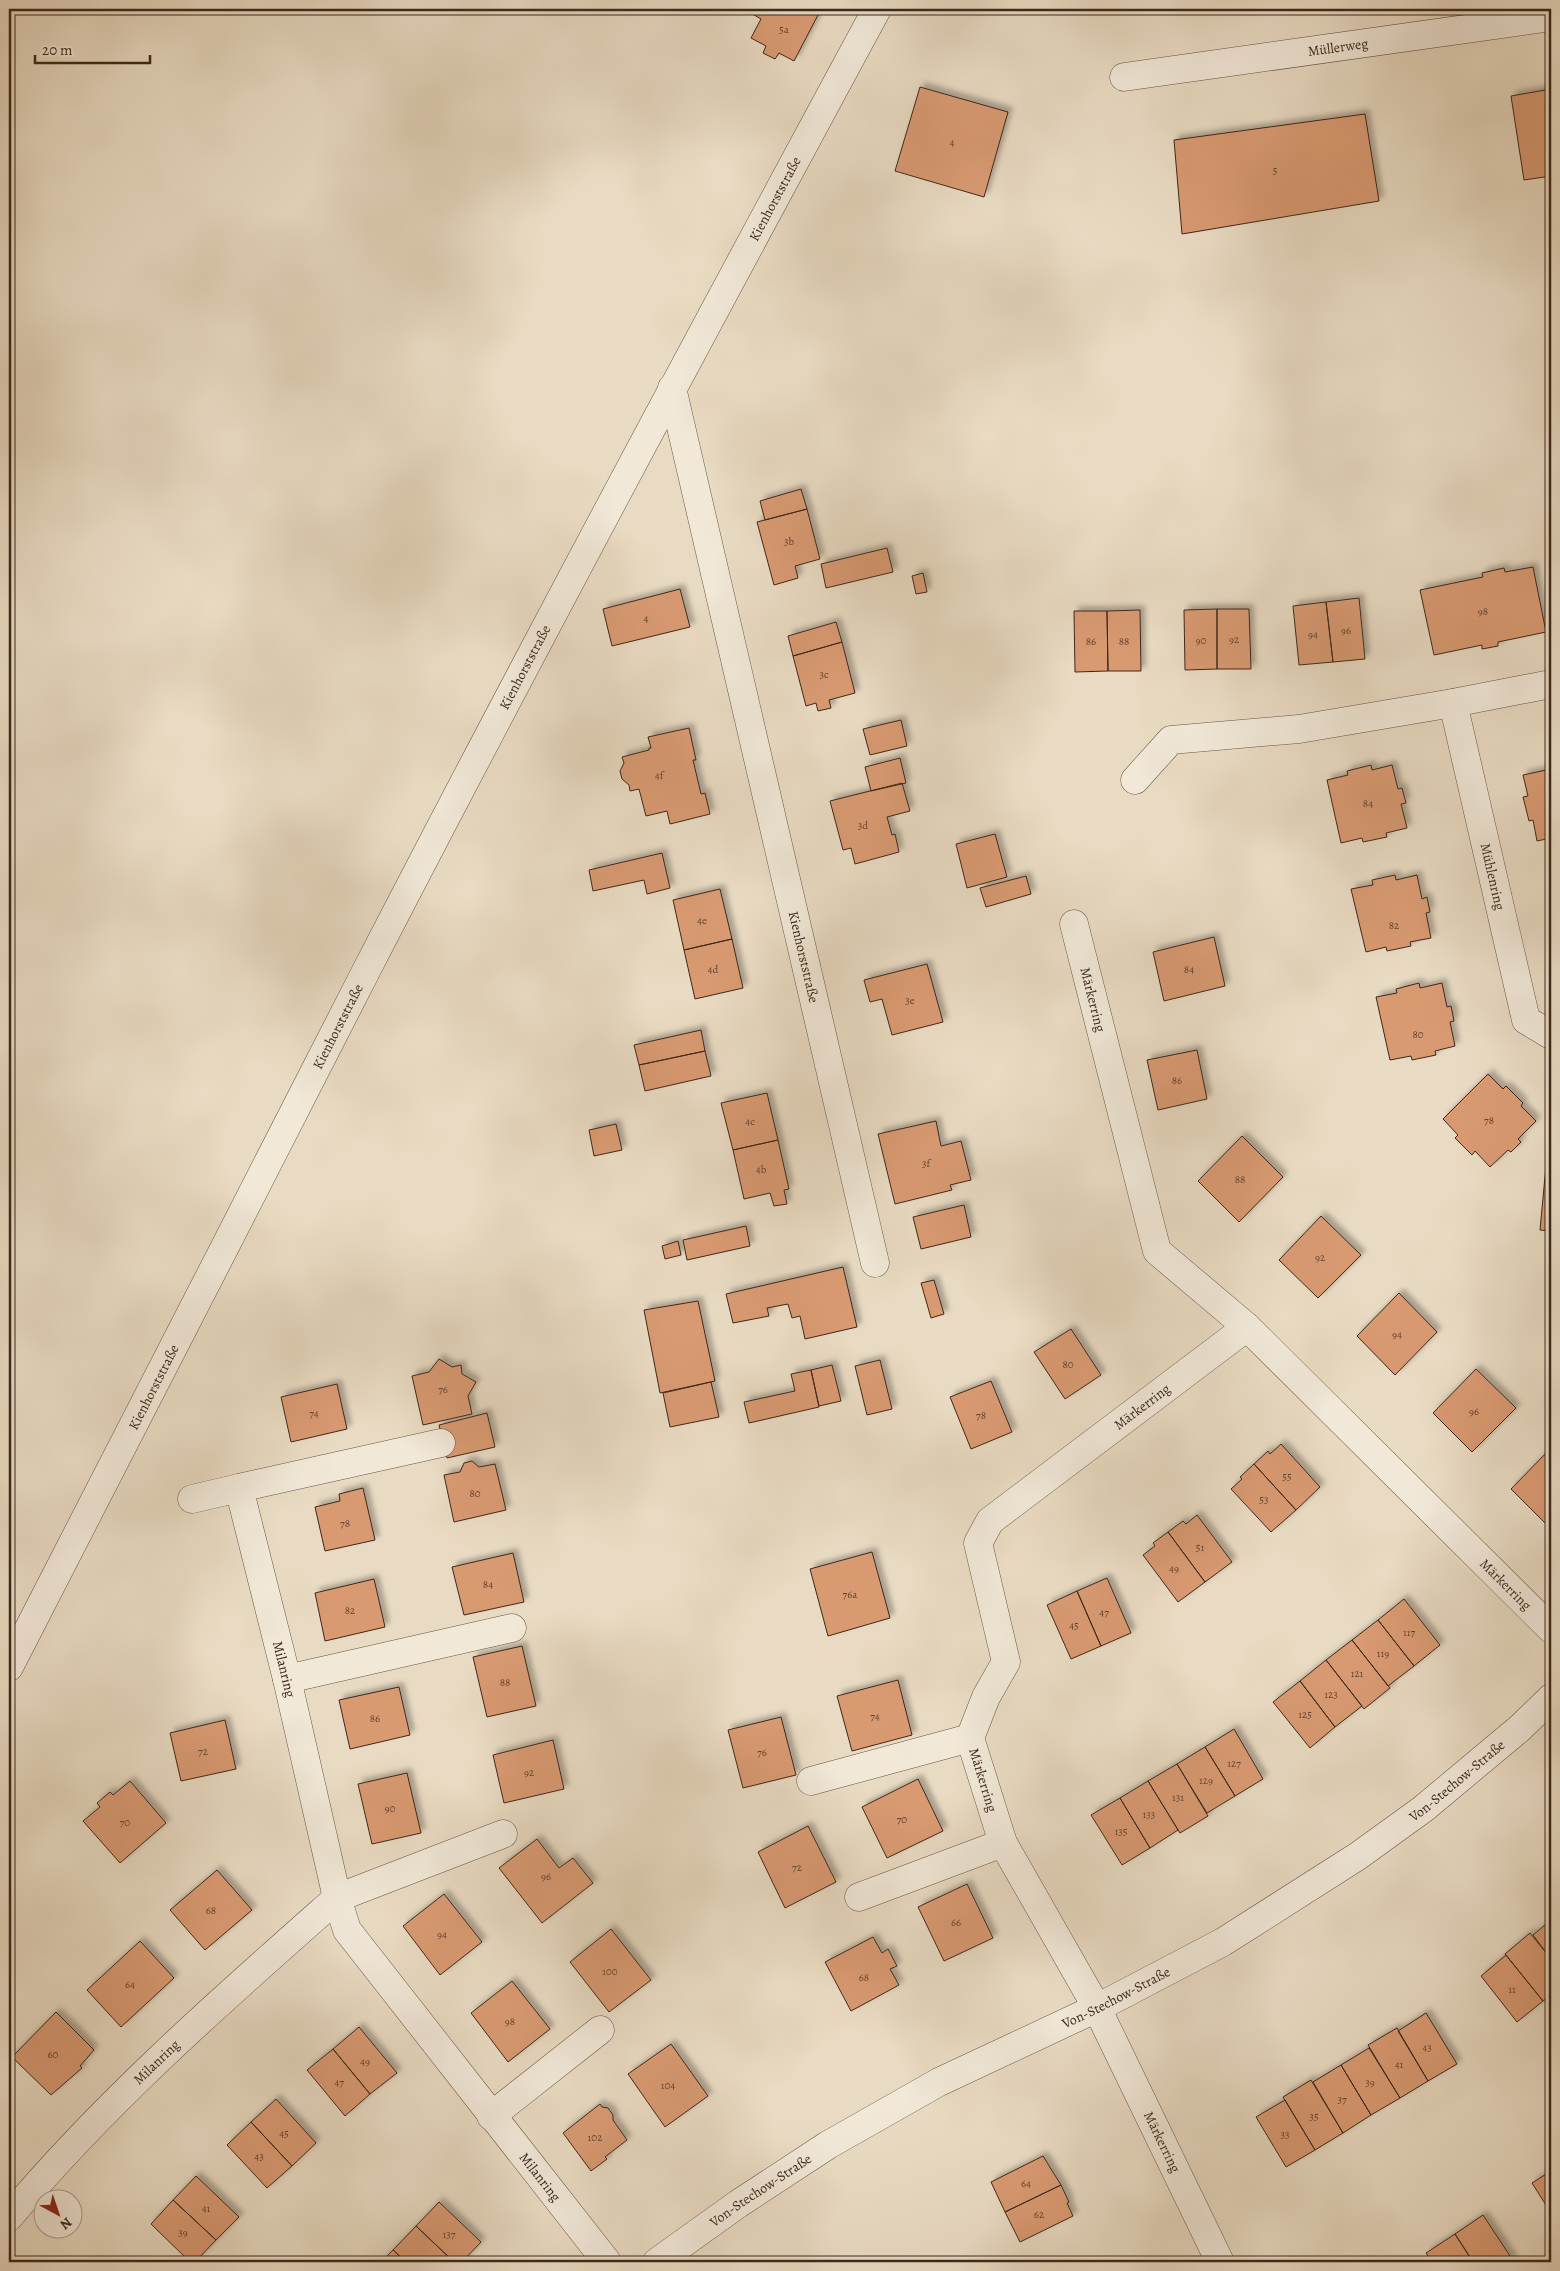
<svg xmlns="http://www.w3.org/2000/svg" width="1560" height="2271" font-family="Alegreya,serif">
	<defs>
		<filter id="shadow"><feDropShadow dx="4.5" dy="-4.5" stdDeviation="2.5" flood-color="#0004"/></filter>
	</defs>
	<rect width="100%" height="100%" fill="#e9dbc3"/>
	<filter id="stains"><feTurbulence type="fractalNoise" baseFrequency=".004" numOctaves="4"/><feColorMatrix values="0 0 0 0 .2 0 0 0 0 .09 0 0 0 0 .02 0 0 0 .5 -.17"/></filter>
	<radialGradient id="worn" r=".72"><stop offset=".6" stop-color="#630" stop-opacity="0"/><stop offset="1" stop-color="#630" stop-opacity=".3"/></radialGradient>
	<path fill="#d99a72" stroke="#3d281b" filter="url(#shadow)" d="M744,9H806L818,15L794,61L779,53L775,59L763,53L766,46L751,38L761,19Z
		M920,87L1008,112L984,197L895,171Z
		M1551,89V176L1524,180L1511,96Z
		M1365,114L1379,201L1182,234L1174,140Z
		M801,489L807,509L765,520L760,501Z
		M807,509L820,559L795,566L798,578L774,585L757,522Z
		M887,548L893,572L826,588L821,564Z
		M1533,567L1546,632L1498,642V646L1482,649V645L1434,655L1420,590L1483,577L1482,573L1504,568L1505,572Z
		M923,573L927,592L916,594L912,576Z
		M680,589L690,627L612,646L603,609Z
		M1359,598L1365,659L1333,662L1326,602Z
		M1326,602L1333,662L1299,665L1293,606Z
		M1217,609H1249L1251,669H1217Z
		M1217,609V669L1185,670L1184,610Z
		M1140,610L1141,671H1108L1107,611Z
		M1074,611H1107L1108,671L1075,672Z
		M836,622L842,642L793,656L788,636Z
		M842,642L855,693L829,700L831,708L818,711L816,703L806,706L793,656Z
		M901,720L907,746L870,755L863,729Z
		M689,728L696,760H693L701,794L705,793L710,814L670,824L667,811L646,816L639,789L630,791L629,785L622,779L620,771L624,763L622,757L649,750V748H651L648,737Z
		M900,758L906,783L871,791L865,767Z
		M1371,765L1372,770L1392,765L1398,789L1402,788L1406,803L1401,804L1407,828L1386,833L1387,837L1363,842L1362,838L1341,843L1327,780L1348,775L1347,771Z
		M1551,769V838L1537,841L1533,820L1529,821L1523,797L1528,796L1523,775Z
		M902,783L910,811L887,817L892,835L895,834L899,852L855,864L851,848L843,850L830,801Z
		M995,834L1007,877L967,888L956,844Z
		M662,853L670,888L647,894L644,880L593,891L589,870Z
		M1395,875L1396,880L1417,875L1422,899L1427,897L1430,912L1426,913L1431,938L1410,942L1411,946L1387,951L1386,947L1366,952L1351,889L1373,885L1372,880Z
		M1026,876L1031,894L986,907L980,888Z
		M720,889L732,939L684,950L673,900Z
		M1214,937L1225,986L1164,1001L1153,952Z
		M732,939L743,988L695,999L684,950Z
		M927,964L943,1022L892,1035L882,999L870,1002L864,980Z
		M1419,983L1420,988L1442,983L1447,1007L1451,1006L1454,1021L1450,1022L1455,1046L1435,1051L1436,1055L1412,1060L1411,1056L1390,1060L1376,997L1397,993L1396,989Z
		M701,1030L705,1051L639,1065L634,1045Z
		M1197,1050L1207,1099L1158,1110L1147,1060Z
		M705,1051L711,1076L645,1091L639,1065Z
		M1488,1074L1503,1089L1506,1086L1523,1103L1521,1106L1536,1121L1518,1139L1521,1142L1511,1152L1508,1150L1490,1167L1475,1151L1472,1155L1455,1138L1458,1135L1443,1119Z
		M767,1093L778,1140L733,1150L721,1103Z
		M936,1121L941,1146L961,1141L971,1180L950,1185L952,1190L895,1204L878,1134Z
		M616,1124L622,1150L594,1156L589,1130Z
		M1242,1136L1283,1177L1239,1222L1198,1181Z
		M778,1140L789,1189L784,1190L787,1204L774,1206L770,1193L744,1199L733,1150Z
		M1546,1166H1551V1231L1540,1230Z
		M964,1205L971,1237L921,1249L913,1217Z
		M1321,1216L1361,1255L1318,1298L1279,1260Z
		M746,1226L750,1246L687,1260L683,1240Z
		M678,1241L681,1255L665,1259L662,1246Z
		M843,1267L857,1327L805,1339L800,1316L792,1318L788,1304L767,1308L769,1316L733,1323L726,1294Z
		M934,1280L944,1314L931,1318L921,1283Z
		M1399,1293L1437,1332L1395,1375L1357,1336Z
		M698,1301L715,1381L660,1393L644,1310Z
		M1071,1329L1101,1375L1065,1399L1034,1352Z
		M439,1359L452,1367L461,1365L462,1374L476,1382L468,1396L472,1414L423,1425L412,1376L429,1372Z
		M880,1360L892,1409L867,1415L855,1366Z
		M832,1365L841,1401L819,1406L811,1370Z
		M1476,1369L1516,1408L1472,1452L1433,1413Z
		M811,1370L819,1407L749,1423L744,1402L795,1391L791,1374Z
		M991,1381L1012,1432L971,1449L950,1397Z
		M711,1382L719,1417L670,1427L663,1393Z
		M337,1384L347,1429L291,1442L281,1397Z
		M487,1413L495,1447L447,1458L439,1425Z
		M1281,1444L1320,1487L1296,1510L1254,1464L1268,1451L1270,1454Z
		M1551,1448V1527L1550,1528L1511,1489Z
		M472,1461L479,1467L495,1464L506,1510L454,1522L444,1475L460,1472L464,1463Z
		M1254,1464L1296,1510L1271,1532L1231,1489L1242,1479L1240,1477Z
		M363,1488L375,1540L325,1551L315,1507L340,1501L339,1494Z
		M1197,1515L1232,1562L1205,1582L1168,1532L1183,1521L1186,1524Z
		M1168,1532L1205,1582L1178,1602L1143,1555L1155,1546L1153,1543Z
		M872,1552L890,1618L828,1636L810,1569Z
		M513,1553L524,1602L464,1615L452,1567Z
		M1107,1578L1131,1633L1101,1646L1077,1591Z
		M374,1579L385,1627L325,1641L315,1593Z
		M1077,1591L1101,1646L1071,1659L1047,1605Z
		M1404,1599L1440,1645L1414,1666L1378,1620Z
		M1378,1620L1414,1666L1388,1686L1352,1640Z
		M1352,1640L1390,1688L1364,1709L1326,1660Z
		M522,1646L536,1706L487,1717L473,1657Z
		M1326,1660L1362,1706L1335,1727L1300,1681Z
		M898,1680L912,1735L852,1751L837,1696Z
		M1300,1681L1335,1727L1310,1748L1273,1702Z
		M399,1687L410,1735L350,1749L339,1700Z
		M781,1717L796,1775L743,1788L728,1730Z
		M225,1720L236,1769L181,1781L170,1733Z
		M1234,1729L1263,1779L1235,1796L1205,1747Z
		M553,1740L564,1789L504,1803L493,1755Z
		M1205,1747L1235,1796L1207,1813L1177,1764Z
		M1177,1764L1208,1816L1180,1833L1148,1781Z
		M407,1773L421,1833L372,1844L358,1784Z
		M918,1779L943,1831L887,1858L862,1807Z
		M130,1781L166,1823L120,1863L83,1821L100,1807L97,1803L110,1792L113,1795Z
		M1148,1781L1178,1830L1150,1848L1120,1798Z
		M1120,1798L1150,1848L1122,1865L1091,1815Z
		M808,1826L836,1882L785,1908L758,1852Z
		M537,1839L559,1868L573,1858L593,1883L542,1923L499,1868Z
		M217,1870L252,1910L205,1950L170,1910Z
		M967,1884L993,1938L944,1961L918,1907Z
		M444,1894L482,1942L440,1975L403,1926Z
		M1551,1920V1959L1533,1935Z
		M611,1929L651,1980L609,2012L570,1962Z
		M1530,1933L1551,1959V1995L1543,2001L1505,1954Z
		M873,1937L882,1953L888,1949L897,1966L890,1969L899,1985L851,2011L825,1962Z
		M140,1941L174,1978L121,2027L87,1990Z
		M1506,1955L1543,2001L1517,2022L1481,1976Z
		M512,1981L550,2029L508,2062L471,2013Z
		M56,2012L94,2050L80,2066L82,2068L51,2095L12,2057Z
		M1426,2013L1457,2064L1428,2081L1398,2031Z
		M359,2027L397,2073L370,2094L333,2049Z
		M1397,2028L1428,2081L1400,2098L1368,2045Z
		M671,2044L708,2096L665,2127L628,2074Z
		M1369,2048L1400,2098L1371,2115L1341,2065Z
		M333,2049L370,2094L345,2116L307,2070Z
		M1341,2065L1371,2115L1343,2133L1313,2082Z
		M1311,2080L1343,2133L1315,2150L1283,2097Z
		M276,2099L316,2143L292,2166L251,2122Z
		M1285,2100L1315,2150L1286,2167L1256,2117Z
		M600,2104L602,2107L608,2108L613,2115V2120L627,2140L605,2157L607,2159L591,2171L563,2133Z
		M251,2122L292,2166L267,2188L227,2145Z
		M1043,2156L1061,2185L1005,2212L991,2182Z
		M1551,2171V2213L1532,2183Z
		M196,2176L239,2217L216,2240L173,2200Z
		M1061,2185L1069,2202L1067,2203L1073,2216L1020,2242L1005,2212Z
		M173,2200L216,2240L195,2262H190L151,2224Z
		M439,2202L481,2242L462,2262H454L416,2226Z
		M1483,2215L1514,2262H1473L1455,2234Z
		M416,2226L454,2262H406L393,2250Z
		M1455,2234L1473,2262H1432L1426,2253Z
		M393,2250L406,2262H381Z"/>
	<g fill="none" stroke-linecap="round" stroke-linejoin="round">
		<defs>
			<g id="minor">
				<path id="s1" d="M1124,77L1551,17"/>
				<path id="s2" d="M672,388L875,1263"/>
				<path id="s3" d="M1551,684L1453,703L1526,1020L1551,1035"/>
				<path d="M1135,780L1171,740L1299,729L1453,703"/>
				<path id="s4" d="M1074,924L1157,1251L1247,1327L1551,1629"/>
				<path d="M239,1488L441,1443"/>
				<path id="s5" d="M192,1499L239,1488L287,1679L337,1898L503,1834"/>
				<path id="s6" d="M9,1667C129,1437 246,1204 365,973C532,649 704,329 877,9"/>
				<path d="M287,1679L512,1628"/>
				<path d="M811,1781L970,1738"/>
				<path d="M859,1897L1003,1843"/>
				<path d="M491,2116L600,2030"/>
				<path id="s7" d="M9,2217C107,2100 223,1999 337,1898L347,1930L607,2262"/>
				<path id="s8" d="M657,2262L738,2204L828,2145L939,2082L1097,2008L1223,1942L1358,1856L1423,1809L1520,1728L1551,1698"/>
				<path id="s9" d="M1220,2262L1097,2008L1003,1843L970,1738L986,1697L1006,1662L978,1543L990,1521L1247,1327"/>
			</g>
		</defs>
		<use href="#minor" stroke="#685545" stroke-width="29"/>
		<use href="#minor" stroke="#f1e8d8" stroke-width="28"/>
	</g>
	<g text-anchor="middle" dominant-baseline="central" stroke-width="4.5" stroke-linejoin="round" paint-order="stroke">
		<g font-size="11" fill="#644431">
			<text x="784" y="29">5a</text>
			<text x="952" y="142">4</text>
			<text x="1275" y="170">5</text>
			<text x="789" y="541">3b</text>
			<text x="1483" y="611">98</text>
			<text x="646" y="618">4</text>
			<text x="1346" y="630">96</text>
			<text x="1313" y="634">94</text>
			<text x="1234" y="639">92</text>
			<text x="1201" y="640">90</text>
			<text x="1091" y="641">86</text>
			<text x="1124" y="641">88</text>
			<text x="824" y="674">3c</text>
			<text x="659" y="775">4f</text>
			<text x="1368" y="803">84</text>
			<text x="863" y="825">3d</text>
			<text x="702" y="920">4e</text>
			<text x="1394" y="925">82</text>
			<text x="713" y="969">4d</text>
			<text x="1189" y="969">84</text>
			<text x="910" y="1000">3e</text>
			<text x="1418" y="1034">80</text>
			<text x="1177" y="1080">86</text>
			<text x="1489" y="1120">78</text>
			<text x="750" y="1121">4c</text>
			<text x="926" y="1163">3f</text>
			<text x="761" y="1169">4b</text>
			<text x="1240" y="1179">88</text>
			<text x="1320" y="1257">92</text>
			<text x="1397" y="1334">94</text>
			<text x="1068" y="1364">80</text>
			<text x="443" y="1389">76</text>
			<text x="1474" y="1411">96</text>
			<text x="314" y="1413">74</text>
			<text x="981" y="1415">78</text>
			<text x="1287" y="1476">55</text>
			<text x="475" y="1493">80</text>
			<text x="1264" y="1499">53</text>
			<text x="345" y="1523">78</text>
			<text x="1200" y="1547">51</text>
			<text x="1174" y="1568">49</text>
			<text x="488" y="1584">84</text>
			<text x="850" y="1594">76a</text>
			<text x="350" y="1610">82</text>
			<text x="1104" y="1612">47</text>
			<text x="1074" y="1625">45</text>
			<text x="1409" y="1632">117</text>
			<text x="1383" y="1653">119</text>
			<text x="1357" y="1673">121</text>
			<text x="505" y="1682">88</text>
			<text x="1331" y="1694">123</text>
			<text x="1305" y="1714">125</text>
			<text x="875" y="1716">74</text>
			<text x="375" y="1718">86</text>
			<text x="203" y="1751">72</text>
			<text x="762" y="1752">76</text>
			<text x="1234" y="1763">127</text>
			<text x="529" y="1772">92</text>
			<text x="1206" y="1780">129</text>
			<text x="1178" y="1797">131</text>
			<text x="390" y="1808">90</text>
			<text x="1149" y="1814">133</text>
			<text x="902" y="1819">70</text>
			<text x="125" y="1822">70</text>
			<text x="1121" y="1831">135</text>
			<text x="797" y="1867">72</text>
			<text x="546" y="1876">96</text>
			<text x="211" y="1910">68</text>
			<text x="956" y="1922">66</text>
			<text x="442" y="1934">94</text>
			<text x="610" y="1971">100</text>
			<text x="864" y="1977">68</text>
			<text x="130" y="1984">64</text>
			<text x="1512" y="1989">11</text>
			<text x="510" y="2021">98</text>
			<text x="1427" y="2047">43</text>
			<text x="53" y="2054">60</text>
			<text x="365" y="2061">49</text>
			<text x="1399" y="2064">41</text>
			<text x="339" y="2082">47</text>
			<text x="1370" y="2082">39</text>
			<text x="668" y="2085">104</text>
			<text x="1342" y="2099">37</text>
			<text x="1314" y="2116">35</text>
			<text x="284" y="2133">45</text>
			<text x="1285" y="2134">33</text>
			<text x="595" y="2137">102</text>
			<text x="259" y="2156">43</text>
			<text x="1026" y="2183">64</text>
			<text x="206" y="2208">41</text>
			<text x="1039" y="2214">62</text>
			<text x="183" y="2232">39</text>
			<text x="449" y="2234">137</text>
		</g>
		<g font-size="14" fill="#3d281b" stroke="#f1e8d8">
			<text stroke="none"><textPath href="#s1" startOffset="216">Müllerweg</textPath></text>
			<text stroke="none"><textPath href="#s6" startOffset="1656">Kienhorststraße</textPath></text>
			<text stroke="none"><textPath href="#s6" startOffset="1125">Kienhorststraße</textPath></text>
			<text stroke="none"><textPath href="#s3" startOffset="278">Mühlenring</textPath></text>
			<text stroke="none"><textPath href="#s2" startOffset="584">Kienhorststraße</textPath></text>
			<text stroke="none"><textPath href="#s4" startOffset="78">Märkerring</textPath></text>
			<text stroke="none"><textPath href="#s6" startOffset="720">Kienhorststraße</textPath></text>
			<text stroke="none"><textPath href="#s6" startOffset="315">Kienhorststraße</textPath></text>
			<text stroke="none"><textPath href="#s9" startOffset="1004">Märkerring</textPath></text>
			<text stroke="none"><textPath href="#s4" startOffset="820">Märkerring</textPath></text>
			<text stroke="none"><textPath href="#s5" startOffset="235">Milanring</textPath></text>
			<text transform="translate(983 1780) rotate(73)">Märkerring</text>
			<text stroke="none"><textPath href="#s8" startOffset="936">Von-Stechow-Straße</textPath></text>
			<text stroke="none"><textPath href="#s8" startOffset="531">Von-Stechow-Straße</textPath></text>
			<text stroke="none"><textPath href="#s7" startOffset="214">Milanring</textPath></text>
			<text transform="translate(1162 2142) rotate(64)">Märkerring</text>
			<text stroke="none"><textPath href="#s7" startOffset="805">Milanring</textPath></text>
			<text stroke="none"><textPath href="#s8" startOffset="126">Von-Stechow-Straße</textPath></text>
		</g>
	</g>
	<rect width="1560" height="2271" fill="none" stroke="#e9dbc3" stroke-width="30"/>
	<rect x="10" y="10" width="1540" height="2251" fill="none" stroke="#3d281b" stroke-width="2.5"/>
	<rect x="15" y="15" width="1530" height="2241" fill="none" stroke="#3d281b"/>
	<g transform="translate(58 2214) rotate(140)"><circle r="24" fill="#f1e8d8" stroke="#a99b8c"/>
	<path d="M0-4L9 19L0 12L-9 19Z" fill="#8f2418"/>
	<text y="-8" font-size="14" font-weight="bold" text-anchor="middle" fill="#3d281b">N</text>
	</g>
	<path d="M35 55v8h115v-8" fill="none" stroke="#3d281b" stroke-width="2.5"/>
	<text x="42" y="55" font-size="15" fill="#3d281b" stroke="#f1e8d8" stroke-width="4" paint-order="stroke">20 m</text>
	<rect width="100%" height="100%" filter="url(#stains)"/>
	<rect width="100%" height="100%" fill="url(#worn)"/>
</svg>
